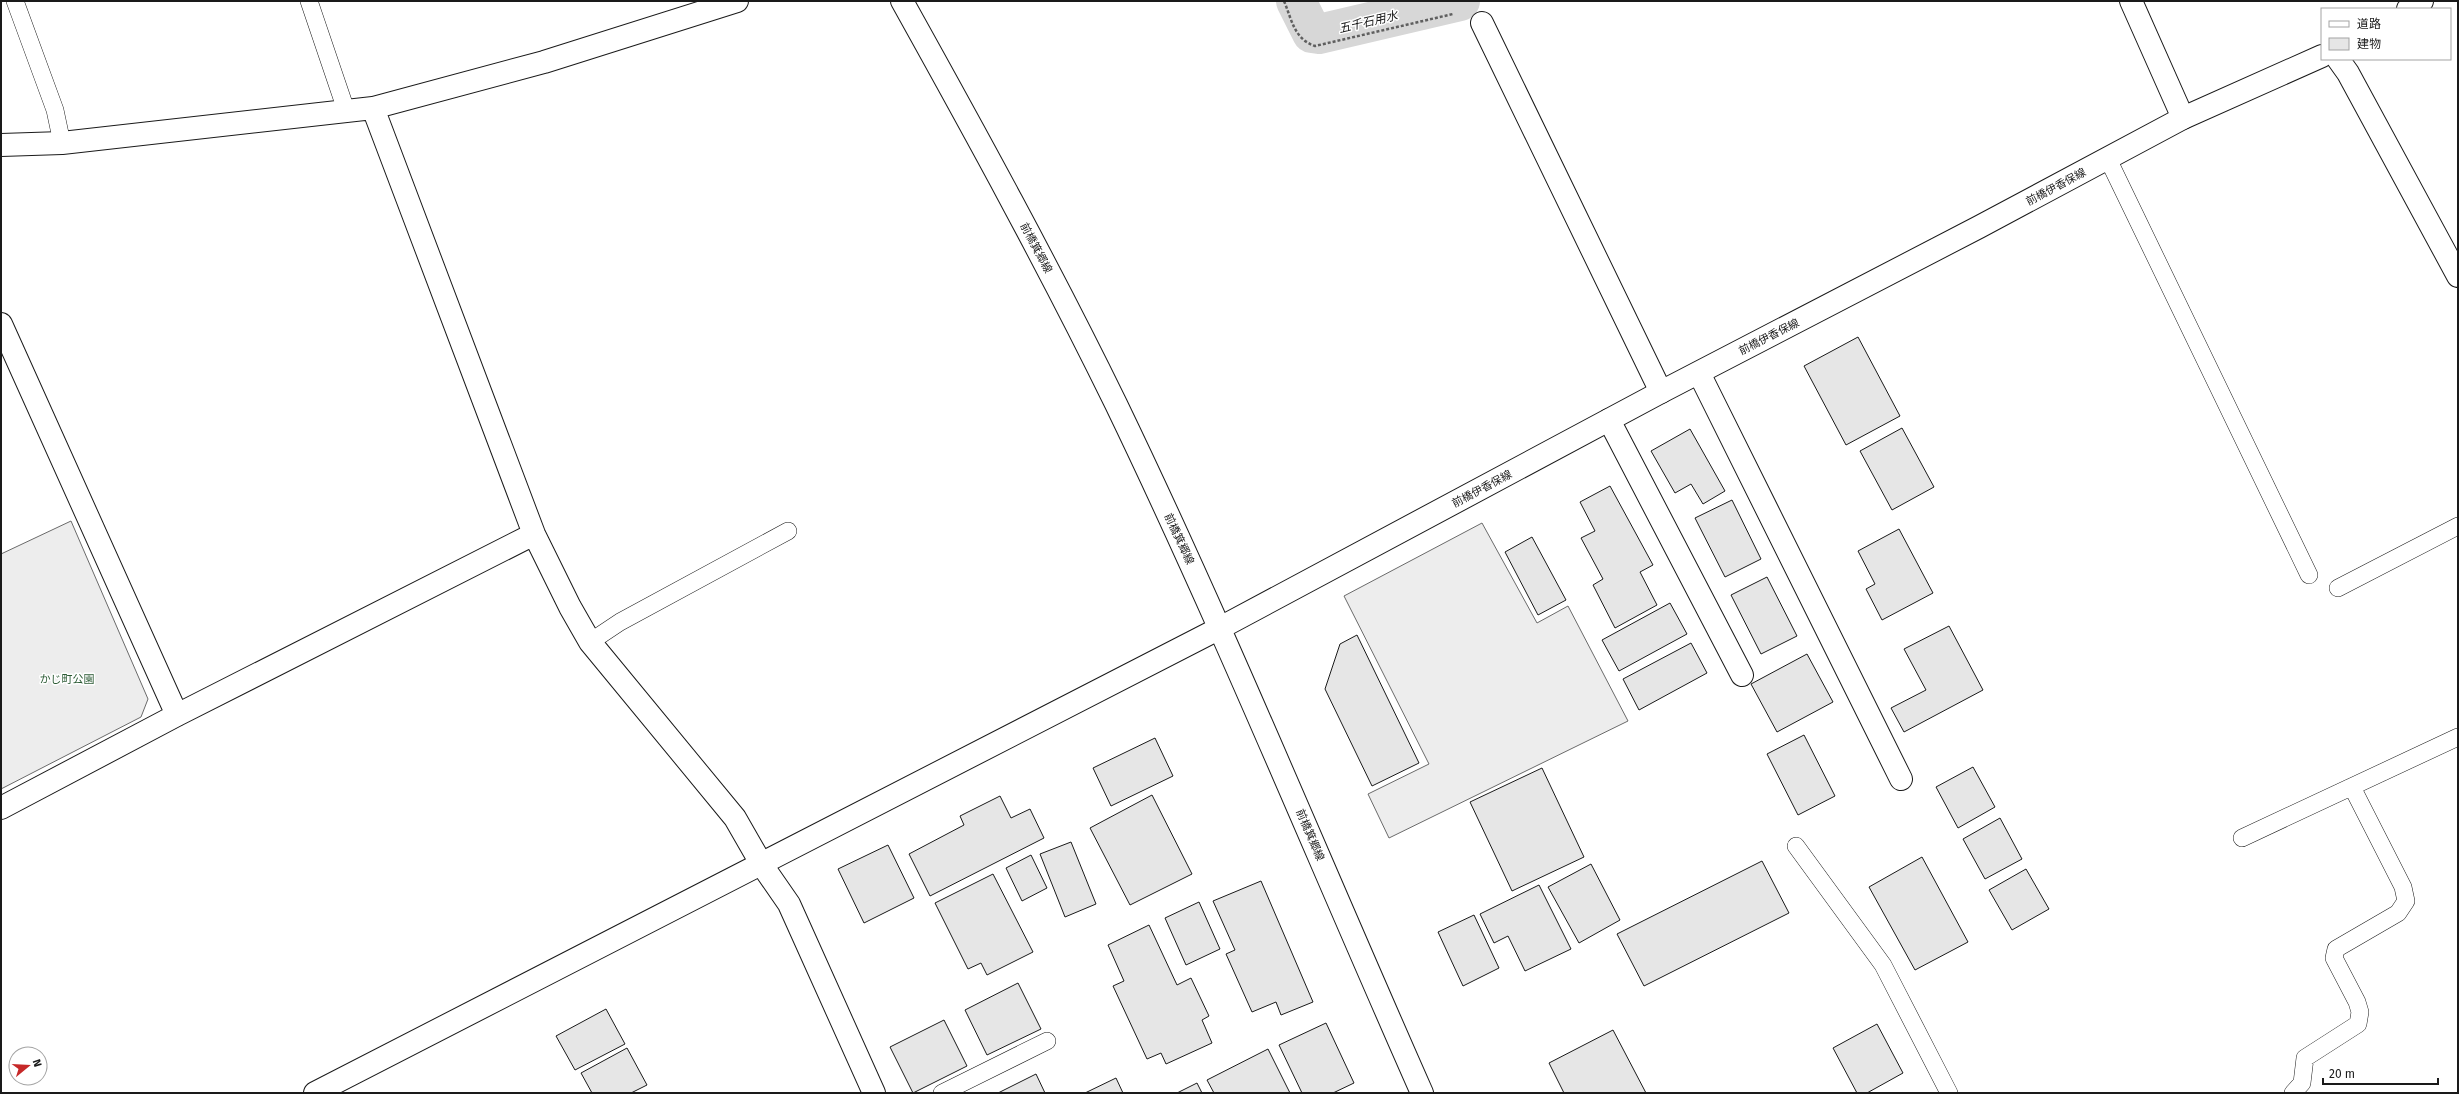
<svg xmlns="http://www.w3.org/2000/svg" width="2459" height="1094" font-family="'Fira Sans','Noto Sans JP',sans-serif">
	<rect width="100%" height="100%" fill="#fff"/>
	<path fill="#ededed" stroke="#6a6a6a" d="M71,521L148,699L141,717L1,789V554Z
		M1482,523L1537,623L1568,606L1628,721L1389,838L1368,794L1429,764L1344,596Z"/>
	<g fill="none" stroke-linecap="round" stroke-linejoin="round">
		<path stroke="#d7d7d7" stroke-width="40" d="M1296,1L1312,33L1319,34L1460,1"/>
	</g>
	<path fill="#e6e6e6" stroke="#1a1a1a" d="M1858,337L1900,416L1846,445L1804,366Z
		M1902,428L1934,487L1892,510L1860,451Z
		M1690,429L1725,491L1703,504L1691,484L1675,493L1651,451Z
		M1610,486L1653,565L1640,572L1657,605L1615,628L1593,585L1603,579L1581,538L1595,531L1580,502Z
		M1732,500L1761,559L1725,577L1695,518Z
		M1899,529L1933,593L1882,620L1866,589L1875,584L1858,551Z
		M1532,537L1566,600L1538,615L1505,552Z
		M1767,577L1797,636L1761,654L1731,595Z
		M1670,603L1687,634L1619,671L1602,640Z
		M1949,626L1983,690L1904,732L1891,708L1926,690L1904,649Z
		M1357,635L1419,763L1372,786L1325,689L1340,644Z
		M1691,643L1707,673L1639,710L1623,679Z
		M1807,654L1833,702L1777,732L1751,684Z
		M1804,735L1835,796L1798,815L1767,754Z
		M1155,738L1173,776L1111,806L1093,768Z
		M1973,767L1995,807L1958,828L1936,787Z
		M1542,768L1584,857L1512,891L1470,802Z
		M1152,795L1192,874L1130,905L1090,828Z
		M1000,796L1011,818L1030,809L1044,838L930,896L909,854L964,825L960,816Z
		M2000,818L2022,859L1985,879L1963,839Z
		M1071,842L1096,904L1065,917L1040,854Z
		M888,845L914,898L864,923L838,869Z
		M1031,855L1047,888L1022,901L1006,868Z
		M1922,857L1968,942L1915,970L1869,887Z
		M1762,861L1789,913L1644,986L1617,934Z
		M1591,864L1620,920L1579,943L1548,887Z
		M2026,869L2049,909L2012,930L1989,890Z
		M993,874L1033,952L987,975L981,963L968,969L935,903Z
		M1261,881L1313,1002L1281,1015L1276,1002L1252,1012L1226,954L1235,950L1213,901Z
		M1539,885L1571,949L1525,971L1508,936L1494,943L1480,914Z
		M1199,902L1220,949L1186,965L1165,918Z
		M1474,915L1499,968L1463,986L1438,932Z
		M1149,925L1177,985L1191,978L1209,1016L1202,1020L1212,1043L1166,1064L1161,1053L1147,1059L1113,986L1124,981L1108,945Z
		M1018,983L1041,1029L987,1055L965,1010Z
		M606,1009L625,1044L575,1070L556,1036Z
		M944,1020L967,1066L913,1093L890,1047Z
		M1326,1023L1354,1083L1333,1093H1302L1279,1045Z
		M1877,1024L1903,1073L1867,1093H1857L1833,1048Z
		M1613,1030L1646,1093H1564L1549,1063Z
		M627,1048L647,1085L631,1093H592L581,1073Z
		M1268,1049L1290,1093H1214L1207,1080Z
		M1036,1074L1045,1093H998Z
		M1116,1078L1123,1093H1085Z
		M1197,1083L1202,1093H1177Z"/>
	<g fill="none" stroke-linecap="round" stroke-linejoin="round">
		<defs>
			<path id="service" d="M15,1L55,110L62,143
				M309,1L347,113
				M2108,159L2309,575
				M2338,588L2458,526
				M590,642L620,622L788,531
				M2242,838L2458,737
				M1796,846L1883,965L1949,1093
				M942,1093L1047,1041
				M2293,1093L2302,1083L2305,1058L2358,1024L2360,1012L2357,1002L2334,958L2336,949L2398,913L2406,901L2403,887L2352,787"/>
			<path id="minor" d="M2131,1L2183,118
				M1482,23L1661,392
				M2338,59L2348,73L2458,276
				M373,108L534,534L570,607L590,642L735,818L762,865L789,904L874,1093
				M1,145L62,143L373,108L544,62L737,1
				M1,324L177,715
				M1699,373L1901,779
				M1609,420L1742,675
				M1,808L177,715L534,534"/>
			<path id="tertiary" d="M315,1093L1220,628"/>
			<path id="primary" d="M902,1C976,134 1049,267 1116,404C1225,630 1320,863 1422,1093
				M2408,9L2422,1
				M1220,628L1661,392L1979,227L2183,118L2322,56"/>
		</defs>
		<use href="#service" stroke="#1a1a1a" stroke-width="18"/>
		<use href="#minor" stroke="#1a1a1a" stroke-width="24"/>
		<use href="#tertiary" stroke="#1a1a1a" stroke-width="24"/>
		<use href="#primary" stroke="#1a1a1a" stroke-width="24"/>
		<path stroke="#5f5f5f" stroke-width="2.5" stroke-dasharray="3 2" stroke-linecap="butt" d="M1284,1C1292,20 1294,39 1315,46L1453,14"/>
		<use href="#service" stroke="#fff" stroke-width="17"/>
		<use href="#minor" stroke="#fff" stroke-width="22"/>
		<use href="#tertiary" stroke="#fff" stroke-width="22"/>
		<use href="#primary" stroke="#fff" stroke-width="22"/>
	</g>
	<g text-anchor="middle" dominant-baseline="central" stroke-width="3" stroke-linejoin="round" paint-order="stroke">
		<g font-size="11" fill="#1a1a1a" stroke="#fff">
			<text transform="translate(2056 187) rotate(-28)">前橋伊香保線</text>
			<text transform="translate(1036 248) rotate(62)">前橋箕郷線</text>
			<text transform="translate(1769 337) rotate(-27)">前橋伊香保線</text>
			<text transform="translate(1482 489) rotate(-28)">前橋伊香保線</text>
			<text transform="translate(1179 539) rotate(65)">前橋箕郷線</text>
			<text transform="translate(1310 835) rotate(67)">前橋箕郷線</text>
		</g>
		<g font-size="11" fill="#2b5a34" stroke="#fff">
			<text x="67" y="679">かじ町公園</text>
		</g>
		<g font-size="12" font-style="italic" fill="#1a1a1a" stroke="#fff">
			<text transform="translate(1368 22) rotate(-13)">五千石用水</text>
		</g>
	</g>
	<rect width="2459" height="1094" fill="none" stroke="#1a1a1a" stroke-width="4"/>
	<rect x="2321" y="8" width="130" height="52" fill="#ffffff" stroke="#a3a3a3"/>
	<rect x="2329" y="21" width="20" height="6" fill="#ffffff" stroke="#a3a3a3"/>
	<text x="2357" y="28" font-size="12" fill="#1a1a1a">道路</text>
	<rect x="2329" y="38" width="20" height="12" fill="#e6e6e6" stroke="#a3a3a3"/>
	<text x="2357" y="48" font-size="12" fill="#1a1a1a">建物</text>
	<g transform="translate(28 1066) rotate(72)"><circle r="19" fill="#ffffff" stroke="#a3a3a3"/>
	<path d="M0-3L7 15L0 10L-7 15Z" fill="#c62828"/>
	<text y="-6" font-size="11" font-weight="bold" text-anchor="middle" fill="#1a1a1a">N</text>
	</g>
	<path d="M2323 1078v6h115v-6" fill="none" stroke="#1a1a1a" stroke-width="2"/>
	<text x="2329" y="1078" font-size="12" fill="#1a1a1a" stroke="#ffffff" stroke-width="3" paint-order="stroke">20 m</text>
</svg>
